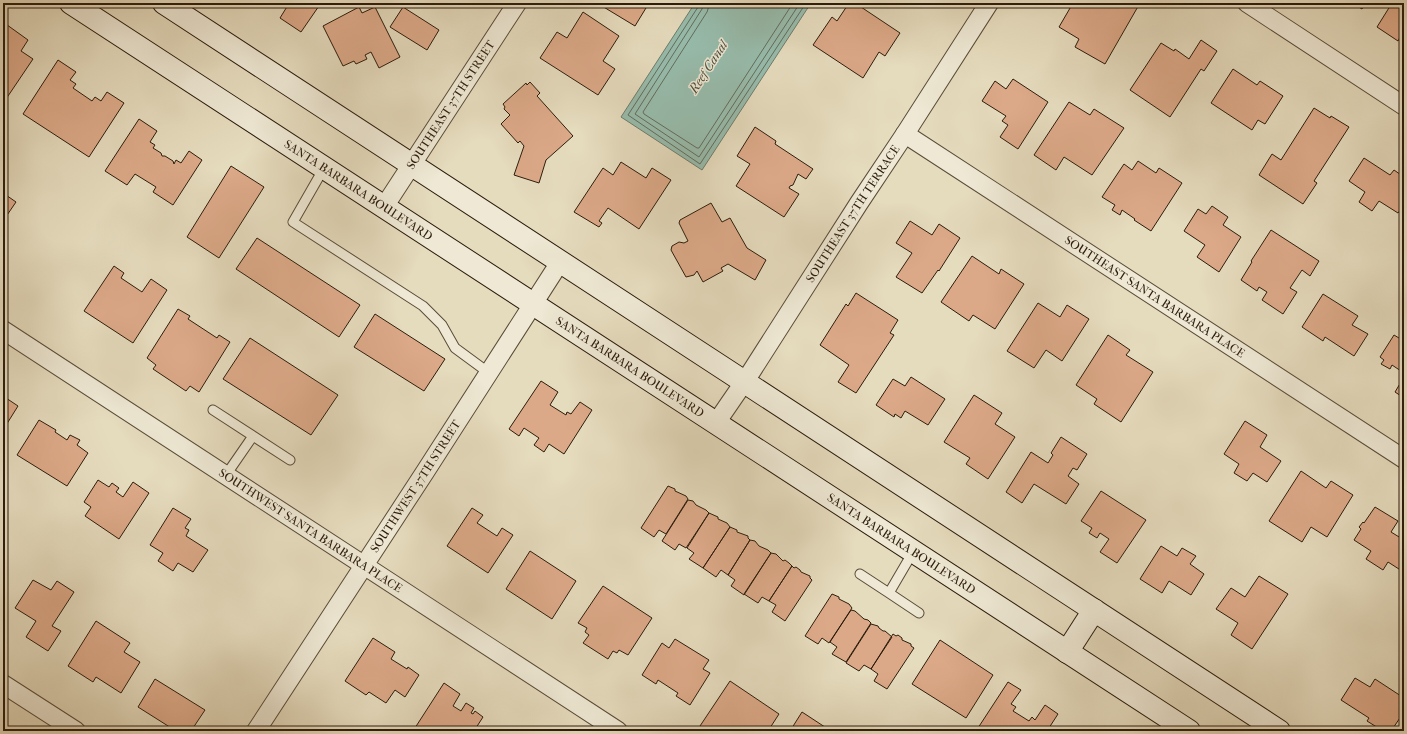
<svg xmlns="http://www.w3.org/2000/svg" width="1407" height="734" font-family="'IM FELL French Canon',serif">
	<rect width="100%" height="100%" fill="#e5dbbd"/>
	<filter id="stains"><feTurbulence type="fractalNoise" baseFrequency=".005" numOctaves="4"/><feColorMatrix values="0 0 0 0 .2 0 0 0 0 .09 0 0 0 0 .02 0 0 0 .5 -.17"/></filter>
	<radialGradient id="worn" r=".72"><stop offset=".6" stop-color="#630" stop-opacity="0"/><stop offset="1" stop-color="#630" stop-opacity=".3"/></radialGradient>
	<path fill="#97bcac" stroke="#6c7c6c" d="M695,3H811L702,170L621,117Z"/>
	<g fill="none" stroke-linecap="round" stroke-linejoin="round">
		<path stroke="#626c5c" stroke-width="1" d="M698,3V7L628,115L700,164L806,3
			M704,3L702,9L635,114L699,157L800,3
			M710,3L707,12L643,112L644,114L697,148H699L793,3"/>
	</g>
	<path fill="#dca988" stroke="#2c1c0c" d="M285,3H321L301,32L280,18L288,5Z
		M597,3H649L635,26Z
		M849,3H855L900,33L885,56L879,52L863,78L813,45L832,17L837,21Z
		M1073,3H1140L1105,64L1075,47L1079,39L1059,27Z
		M1352,3H1366L1362,9Z
		M1392,3H1404V30L1398,41L1377,27Z
		M359,7L362,13L375,7L400,57L379,68L371,52L365,55L367,59L356,64L354,61L343,66L323,26Z
		M403,7L439,30L427,50L390,27Z
		M583,12L619,36L603,61L615,69L598,95L540,58L557,32L567,38Z
		M3,22L28,40L21,51L33,59L6,99L3,97Z
		M1201,40L1217,51L1204,71L1201,69L1170,117L1130,90L1161,43L1174,51L1175,49L1189,59Z
		M58,60L76,72L70,80L76,84L73,88L92,101L95,97L101,101L107,92L124,103L89,157L23,114Z
		M1233,69L1257,85L1260,81L1283,96L1265,124L1258,120L1252,130L1211,103Z
		M1013,79L1048,102L1018,149L1000,137L1008,125L1002,121L1006,116L982,101L995,81L1006,89Z
		M530,82L540,93L537,96L573,136L546,160L539,183L514,175L524,146L520,141L518,143L501,124L510,115L504,109L505,107L503,104L526,83L527,85Z
		M1069,102L1090,115L1094,109L1124,128L1092,175L1064,157L1056,170L1034,155Z
		M1314,108L1330,118L1331,116L1349,127L1314,181L1317,183L1303,204L1259,175L1272,154L1281,160Z
		M139,119L157,131L150,142L155,145L153,148L161,153L162,156H165L173,161L174,164L176,160L181,163L189,151L202,160L173,205L153,192L156,187L135,174L127,185L105,171Z
		M755,127L776,141L775,144L813,169L806,179L798,174L793,185L790,186L789,188L799,194L784,217L736,186L750,164L737,156Z
		M1364,158L1390,175L1394,170L1404,177V205L1398,213L1379,201L1372,211L1359,202L1365,192L1349,181Z
		M1138,161L1156,173L1159,168L1182,183L1151,231L1134,220L1135,219L1122,210L1120,215L1112,210L1115,205L1102,197L1124,164L1132,170Z
		M621,162L646,178L652,168L671,180L639,229L608,208L599,221L602,223L599,227L574,212L603,168L613,175Z
		M231,166L264,187L219,258L187,237Z
		M3,193L16,202L3,221Z
		M711,203L722,222L730,218L747,248L766,260L755,280L728,264L721,268L723,271L703,282L697,271L694,275L686,277L671,250L672,246L679,242L684,243L688,241L679,223L680,220Z
		M1212,206L1228,217L1223,225L1241,237L1219,272L1197,257L1205,245L1184,231L1198,209L1206,214Z
		M910,221L932,235L939,224L960,238L939,271L938,270L922,293L896,277L912,253L896,243Z
		M1271,230L1319,261L1310,276L1302,270L1290,288L1297,292L1283,314L1262,300L1267,292L1259,287L1257,291L1241,280L1252,262L1251,261Z
		M257,238L360,305L339,337L236,269Z
		M972,256L999,274L1001,269L1024,284L995,329L973,315L969,321L941,302Z
		M114,266L124,273L121,278L142,292L151,279L167,290L133,343L84,311Z
		M856,293L898,320L890,333L894,335L856,393L838,382L849,365L820,345L846,304L848,306Z
		M1323,294L1358,316L1352,325L1368,334L1354,356L1325,337L1323,341L1302,327Z
		M1038,303L1060,317L1067,305L1089,319L1062,361L1046,350L1034,368L1007,351Z
		M178,309L190,316L188,319L217,338L219,335L230,342L199,392L190,386L186,391L153,369L156,365L147,358Z
		M375,314L445,359L424,391L354,347Z
		M1108,335L1130,350L1126,355L1153,372L1121,422L1094,404L1097,399L1076,385Z
		M1394,335L1404,341V373L1392,365L1390,369L1381,364L1384,360L1380,357Z
		M250,338L338,395L311,435L223,379Z
		M911,377L945,399L928,425L905,411L901,418L895,414L894,417L876,405L893,379L905,386Z
		M1404,377V398L1395,392Z
		M541,381L558,392L550,405L566,415L567,412L571,414L580,402L592,410L564,454L549,444L544,452L534,445L539,438L524,428L519,436L509,429Z
		M974,395L1002,413L995,424L1015,437L988,479L966,464L970,458L944,442Z
		M3,396L18,406L3,430Z
		M39,420L56,430L55,432L67,440L70,435L80,440L77,445L88,453L67,486L17,455Z
		M1245,421L1267,435L1260,447L1281,461L1267,482L1253,473L1247,481L1234,473L1239,464L1224,454Z
		M1061,437L1087,454L1077,470L1073,468L1068,476L1079,484L1066,504L1034,484L1022,503L1006,492L1031,452L1048,463L1053,455L1051,453Z
		M1301,471L1326,488L1331,481L1353,495L1327,537L1311,527L1302,542L1269,521Z
		M98,480L109,487L112,483L119,488L116,492L123,497L133,482L149,493L119,539L85,516L91,507L84,502Z
		M668,486L675,489V491L686,496L688,499L666,534L659,530L654,537L641,528Z
		M1101,491L1146,520L1117,563L1100,552L1109,539L1100,533L1097,538L1089,533L1092,528L1081,521Z
		M688,500L693,501L696,505L706,510L709,513L686,548L679,544L675,550L662,541Z
		M1375,507L1398,521L1391,532L1404,540V568L1402,571L1388,562L1383,570L1366,559L1371,551L1354,540L1361,529L1359,527L1363,522L1364,523Z
		M173,508L191,519L185,528L189,530L186,536L208,550L193,572L178,563L173,571L158,561L163,553L150,545Z
		M472,508L483,515L477,523L497,536L502,528L513,535L488,573L447,546Z
		M709,513L718,517V519L727,523L730,527L703,568L689,559L694,553L687,548Z
		M730,527L737,530V532L748,536V538L750,540L728,575L721,570L716,577L703,568Z
		M750,540L755,541L759,546L768,550L771,553L744,595L731,586L735,580L728,575Z
		M1161,546L1177,556L1182,548L1196,556L1190,564L1204,574L1191,595L1169,581L1162,593L1140,579Z
		M530,551L576,581L552,619L506,589Z
		M771,553L776,554L783,561L785,560L789,563L792,566L769,601L762,597L758,603L744,594Z
		M792,566L794,568L796,567L800,570L801,572L810,576V578L812,580L785,621L772,612L776,605L769,601Z
		M1259,576L1288,594L1252,649L1231,635L1238,623L1216,609L1231,588L1245,597Z
		M33,580L51,590L57,581L74,592L52,626L61,631L48,651L26,637L36,621L15,608Z
		M603,586L652,618L628,655L619,650L617,653L613,651L608,659L583,643L589,635L585,632L587,628L578,623Z
		M832,594L839,597V599L849,604L852,608L829,643L822,638L818,644L805,636Z
		M851,610L855,611L864,619L868,620L871,623L846,662L832,654L837,647L830,642Z
		M96,621L130,643L124,652L140,662L121,693L96,677L93,682L68,666Z
		M871,624L878,626L879,628L883,631H885L892,637L871,669L864,665L859,671L846,663Z
		M893,634L896,636L898,635L902,638V640L911,644V646L914,648L887,689L874,681L878,674L871,669Z
		M373,638L395,652L391,659L407,669L408,667L419,675L405,697L395,690L386,703L369,692L366,695L345,681Z
		M675,639L709,660L703,669L710,673L690,705L676,696L678,693L658,680L656,684L642,675L662,643L669,648Z
		M940,640L993,675L966,718L912,684Z
		M1355,678L1370,687L1375,679L1404,698V712L1391,731H1383L1367,721L1369,718L1341,700Z
		M155,679L205,710L191,731H176L138,707Z
		M730,681L779,714L768,731H707L700,726Z
		M1008,682L1021,690L1011,704L1016,707L1013,711L1029,721L1032,717L1035,720L1045,705L1058,714L1047,731H976Z
		M444,683L460,694L453,706L461,711L466,703L474,708L471,713L473,714L475,711L483,717L474,731H413Z
		M802,712L831,731H790Z"/>
	<g fill="none" stroke-linecap="round" stroke-linejoin="round">
		<defs>
			<path id="lane" d="M324,168L293,222L423,306L442,325L455,348L489,373
				M213,410L290,460
				M226,475L253,436
				M860,574L889,593L913,552
				M889,593L919,613"/>
			<g id="street">
				<path d="M1247,3L1404,106"/>
				<path id="s1" d="M905,134L1404,459"/>
				<path id="s2" d="M384,207L517,3"/>
				<path id="s3" d="M3,330L618,731"/>
				<path id="s4" d="M716,423L751,372L859,203L905,134L989,3"/>
				<path d="M3,684L76,731"/>
				<path id="s5" d="M256,731L425,472L560,262"/>
			</g>
			<g id="secondary">
				<path id="s6" d="M71,3L1189,731"/>
				<path d="M164,3L1279,731"/>
				<path d="M1067,652L1094,610"/>
			</g>
		</defs>
		<use href="#lane" stroke="#5a4c38" stroke-width="11"/>
		<use href="#street" stroke="#5a4c38" stroke-width="20"/>
		<use href="#secondary" stroke="#2c1c0c" stroke-width="24"/>
		<use href="#lane" stroke="#eee8d4" stroke-width="9"/>
		<use href="#street" stroke="#eee8d4" stroke-width="18"/>
		<use href="#secondary" stroke="#eee8d4" stroke-width="22"/>
	</g>
	<g text-anchor="middle" dominant-baseline="central" stroke-width="3" stroke-linejoin="round" paint-order="stroke">
		<g font-size="12" fill="#2c1c0c" stroke="#eee8d4">
			<text stroke="none"><textPath href="#s2" startOffset="122">SOUTHEAST 37TH STREET</textPath></text>
			<text stroke="none"><textPath href="#s6" startOffset="343">SANTA BARBARA BOULEVARD</textPath></text>
			<text stroke="none"><textPath href="#s4" startOffset="250">SOUTHEAST 37TH TERRACE</textPath></text>
			<text stroke="none"><textPath href="#s1" startOffset="298">SOUTHEAST SANTA BARBARA PLACE</textPath></text>
			<text stroke="none"><textPath href="#s6" startOffset="667">SANTA BARBARA BOULEVARD</textPath></text>
			<text stroke="none"><textPath href="#s5" startOffset="292">SOUTHWEST 37TH STREET</textPath></text>
			<text stroke="none"><textPath href="#s3" startOffset="367">SOUTHWEST SANTA BARBARA PLACE</textPath></text>
			<text stroke="none"><textPath href="#s6" startOffset="991">SANTA BARBARA BOULEVARD</textPath></text>
		</g>
		<g font-size="13" font-style="italic" fill="#4c4c3c" stroke="#eee8d4">
			<text transform="translate(708 67) rotate(-57)">Reef Canal</text>
		</g>
	</g>
	<rect width="1407" height="734" fill="none" stroke="#e5dbbd" stroke-width="16"/>
	<rect x="4" y="4" width="1399" height="726" fill="none" stroke="#2c1c0c" stroke-width="2"/>
	<rect x="8" y="8" width="1391" height="718" fill="none" stroke="#2c1c0c"/>
	<rect width="100%" height="100%" filter="url(#stains)"/>
	<rect width="100%" height="100%" fill="url(#worn)"/>
</svg>
